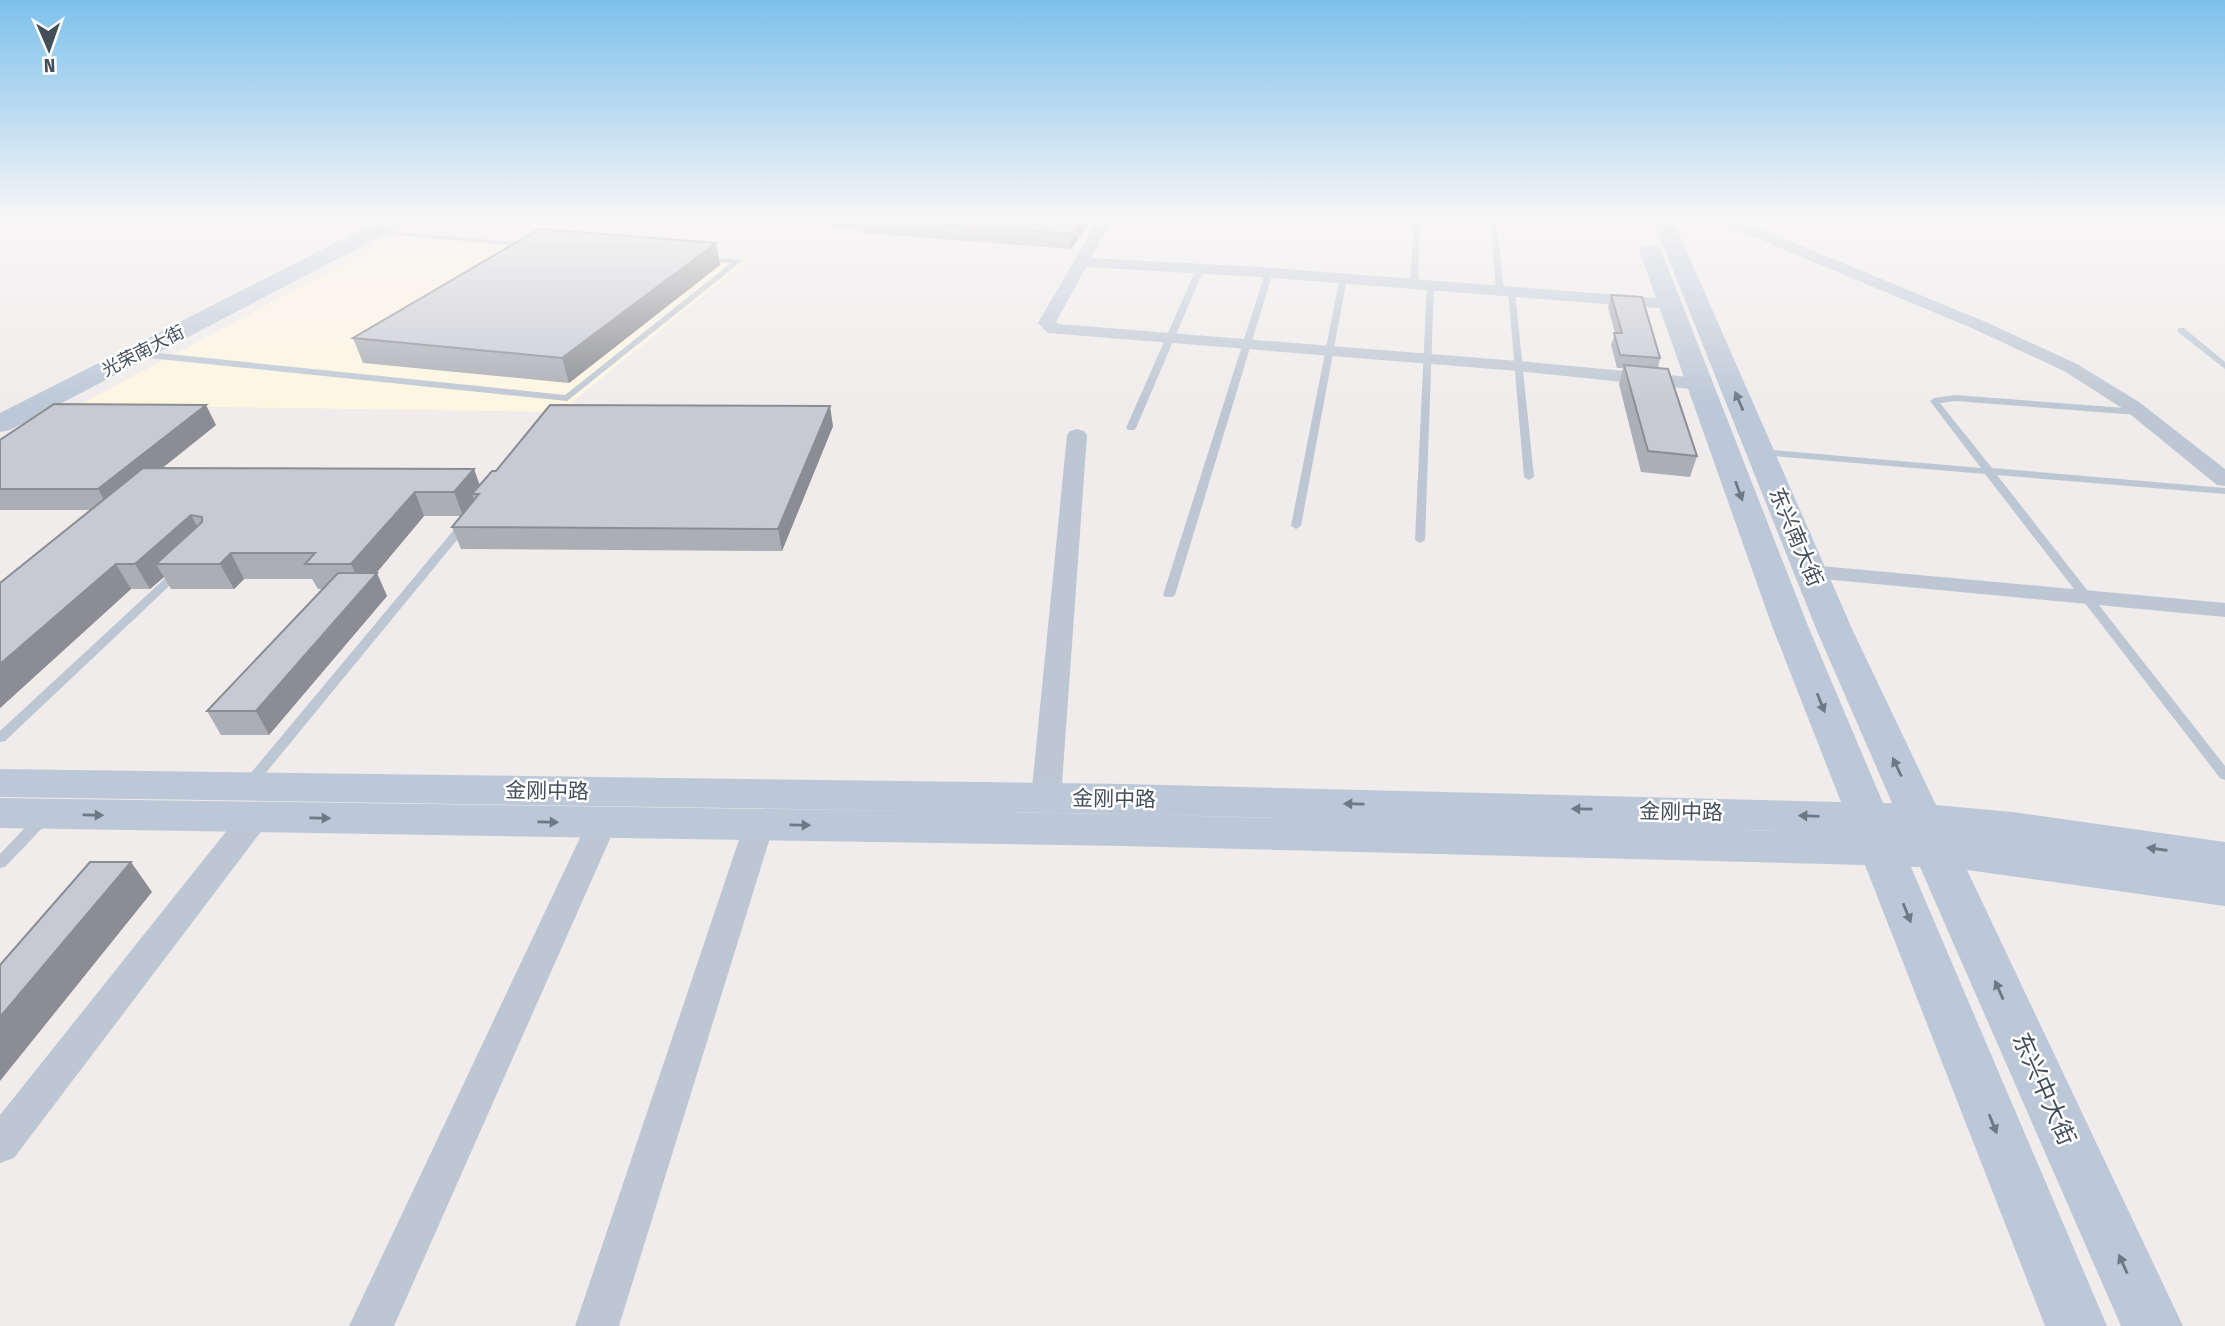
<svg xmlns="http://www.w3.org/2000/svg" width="2225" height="1326" font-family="'Fira Sans Condensed','Noto Sans SC',sans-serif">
	<rect width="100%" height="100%" fill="#efeceb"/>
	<path fill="#fdf6e1" d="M404,232L749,259L560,412L79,405Z"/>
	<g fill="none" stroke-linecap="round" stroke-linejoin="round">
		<path fill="#bdc7d3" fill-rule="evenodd" d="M1414,220H1420L1418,284L1414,286L1410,284Z
			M1494,223L1497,225L1504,291L1500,293L1496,291L1491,225Z
			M374,230L530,243L533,245L530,247L372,233L371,232Z
			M702,257L738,259L742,261L567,401L139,357L135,354L139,351L565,395L731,263L705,261L701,259Z
			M1197,267L1204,269L1136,428L1134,430H1128L1126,428Z
			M1266,270L1273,272L1175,595L1173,597H1165L1163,595Z
			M1340,276L1347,278L1301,526L1296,529L1291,526Z
			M1427,283L1434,285L1425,540L1420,543L1415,540Z
			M1508,290L1515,292L1534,477L1529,480L1524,477Z
			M2178,328H2184L2225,362V369L2178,332Z
			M1955,395L2138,409L2143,412L2138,415L1955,401L1940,403L1992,468L2225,488V494L1997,475L2225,766V780L2220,778L1985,474L1761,455L1756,452L1761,449L1981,468L1930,401L1934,398Z
			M466,519L470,520L471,522L470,524L255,786H245L243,783L245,780L462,520Z
			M179,568L185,571L183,573L5,741L0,742V731L175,569Z
			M44,812L49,813L51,817L49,821L5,867L0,868V854L39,813Z"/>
		<path fill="#bdc7d3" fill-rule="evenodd" d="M1098,220H1112L1091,258L1259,267L1670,299L1678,304L1670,309L1259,277L1086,267L1056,322L1059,324L1518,361L1700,378L1709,384L1700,390L1518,371L1048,333L1038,323Z
			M1713,220H1735L1760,229L1986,322L2077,364L2139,402L2225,469V486L2217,485L2125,410L2064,371L1974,329Z
			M1077,429L1084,431L1087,435L1061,798L1057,805L1046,808L1035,805L1031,798L1067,435L1070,431Z
			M1810,565L2225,603V617L1802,577L1798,572L1802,567Z
			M255,806L266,809L270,817L266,825L14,1158L0,1163V1115L244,809Z
			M602,812L613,815L617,823L394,1326H349L587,823L591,815Z
			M759,814L770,817L774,825L619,1326H575L744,825L748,817Z"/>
		<path fill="#bcc8d7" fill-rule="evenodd" d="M381,220H407L404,224L10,430L0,432V413Z
			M1653,220H1673L1853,631L1936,805L2012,812L2225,842V906L1967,870L2183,1326H2121L1920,867H1911L2107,1326H2045L1865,865L1123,846L0,828V798L1123,814L1853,833L1124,814L0,797V769L1124,784L1841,802L1772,626L1639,250L1643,246H1657L1661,250L1808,626L1883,803H1892L1817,631Z"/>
	</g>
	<path fill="#abaeb5" d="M827,220H1092L1071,249L863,233L862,230L828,227Z
		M720,265L569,383L363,363L353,338Z
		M1611,295L1660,358L1658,368L1697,456L1690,477L1641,472L1619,384L1623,368H1617L1611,345L1615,333L1608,307Z
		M216,425L162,468L474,469L480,485L833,426L782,551L461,549L452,527L461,516H424L376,573L387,596L269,735H221L207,711L322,589H318L312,579H244L234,589H171L164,577L150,589H131L0,708L91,510H0V440Z"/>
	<path fill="#8b8d93" d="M1081,220H1092L1071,249V234Z
		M716,243L720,265L569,383L562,358Z
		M206,405L216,425L110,510L98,489Z
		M830,406L833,426L782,551L778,529Z
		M474,469L482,493L479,494H472L475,502L463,516L454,492Z
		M415,492L424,516L363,589L351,564Z
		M191,515L204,539L156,564L164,577L150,589L135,564Z
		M231,553L244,579L234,589L220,564Z
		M116,564L131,589L0,708V664Z
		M377,573L387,596L269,735L256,711Z
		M131,862L152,892L0,1081V1017Z"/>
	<path fill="#c7cad2" stroke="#8b8d93" stroke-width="2" d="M888,220H1081L1071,234Z
		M539,229L716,243L562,358L353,338Z
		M1611,295L1642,297L1660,358L1620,355L1614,333H1622Z
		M1624,365L1668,369L1697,456L1648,451Z
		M54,404L206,405L98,489H0V440Z
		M550,405L830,406L778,529L452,527L479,494H472L492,471H496Z
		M143,468L474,469L454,492H415L351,564H305L315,553H231L220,564H156L202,522V517L191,515L135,564H116L0,664V583Z
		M338,573H377L256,711H207Z
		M90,862H131L0,1017V965Z"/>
	<defs><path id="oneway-solid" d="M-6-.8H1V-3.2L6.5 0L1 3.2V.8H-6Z" transform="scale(1.75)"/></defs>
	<g fill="#6d7986">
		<use href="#oneway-solid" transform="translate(1739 401) rotate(-113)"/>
		<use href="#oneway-solid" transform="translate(1739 491) rotate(70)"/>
		<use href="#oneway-solid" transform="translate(1821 703) rotate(68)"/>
		<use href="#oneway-solid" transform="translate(1897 767) rotate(-115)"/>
		<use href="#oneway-solid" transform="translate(1354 804) rotate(-179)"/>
		<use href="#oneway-solid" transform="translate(1582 809) rotate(-179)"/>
		<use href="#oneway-solid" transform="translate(93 815) rotate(1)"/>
		<use href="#oneway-solid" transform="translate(1809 816) rotate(-178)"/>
		<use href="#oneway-solid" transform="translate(320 818) rotate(1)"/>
		<use href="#oneway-solid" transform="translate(548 822) rotate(1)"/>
		<use href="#oneway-solid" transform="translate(800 825) rotate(1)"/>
		<use href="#oneway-solid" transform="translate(2157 849) rotate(-172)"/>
		<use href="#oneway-solid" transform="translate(1907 913) rotate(68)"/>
		<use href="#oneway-solid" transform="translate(1999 990) rotate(-114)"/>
		<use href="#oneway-solid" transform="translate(1993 1124) rotate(68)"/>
		<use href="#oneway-solid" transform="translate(2123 1264) rotate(-114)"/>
	</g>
	<linearGradient id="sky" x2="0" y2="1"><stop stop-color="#7dc1ec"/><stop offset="0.54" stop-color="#f8f6f6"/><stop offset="1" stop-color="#f8f6f6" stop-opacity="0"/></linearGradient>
	<rect width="2225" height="406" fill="url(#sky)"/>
	<g text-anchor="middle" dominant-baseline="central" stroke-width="5" stroke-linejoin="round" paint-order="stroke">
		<g font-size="18" fill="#434e5b" stroke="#fff">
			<text transform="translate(143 351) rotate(-27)">光荣南大街</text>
		</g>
		<g font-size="21" fill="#434e5b" stroke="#fff">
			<text transform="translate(1796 537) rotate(67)">东兴南大街</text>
			<text transform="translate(547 791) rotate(1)">金刚中路</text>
			<text transform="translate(1114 799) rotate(1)">金刚中路</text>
			<text transform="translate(1681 812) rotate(1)">金刚中路</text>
		</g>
		<g font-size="24" fill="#434e5b" stroke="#fff">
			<text transform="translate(2044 1089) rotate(66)">东兴中大街</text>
		</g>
	</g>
	<g transform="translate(49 49) rotate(178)" stroke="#ffffff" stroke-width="5" paint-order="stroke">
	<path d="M0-5L12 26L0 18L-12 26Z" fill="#434e5b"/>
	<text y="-10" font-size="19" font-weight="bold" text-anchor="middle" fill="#434e5b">N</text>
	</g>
</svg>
